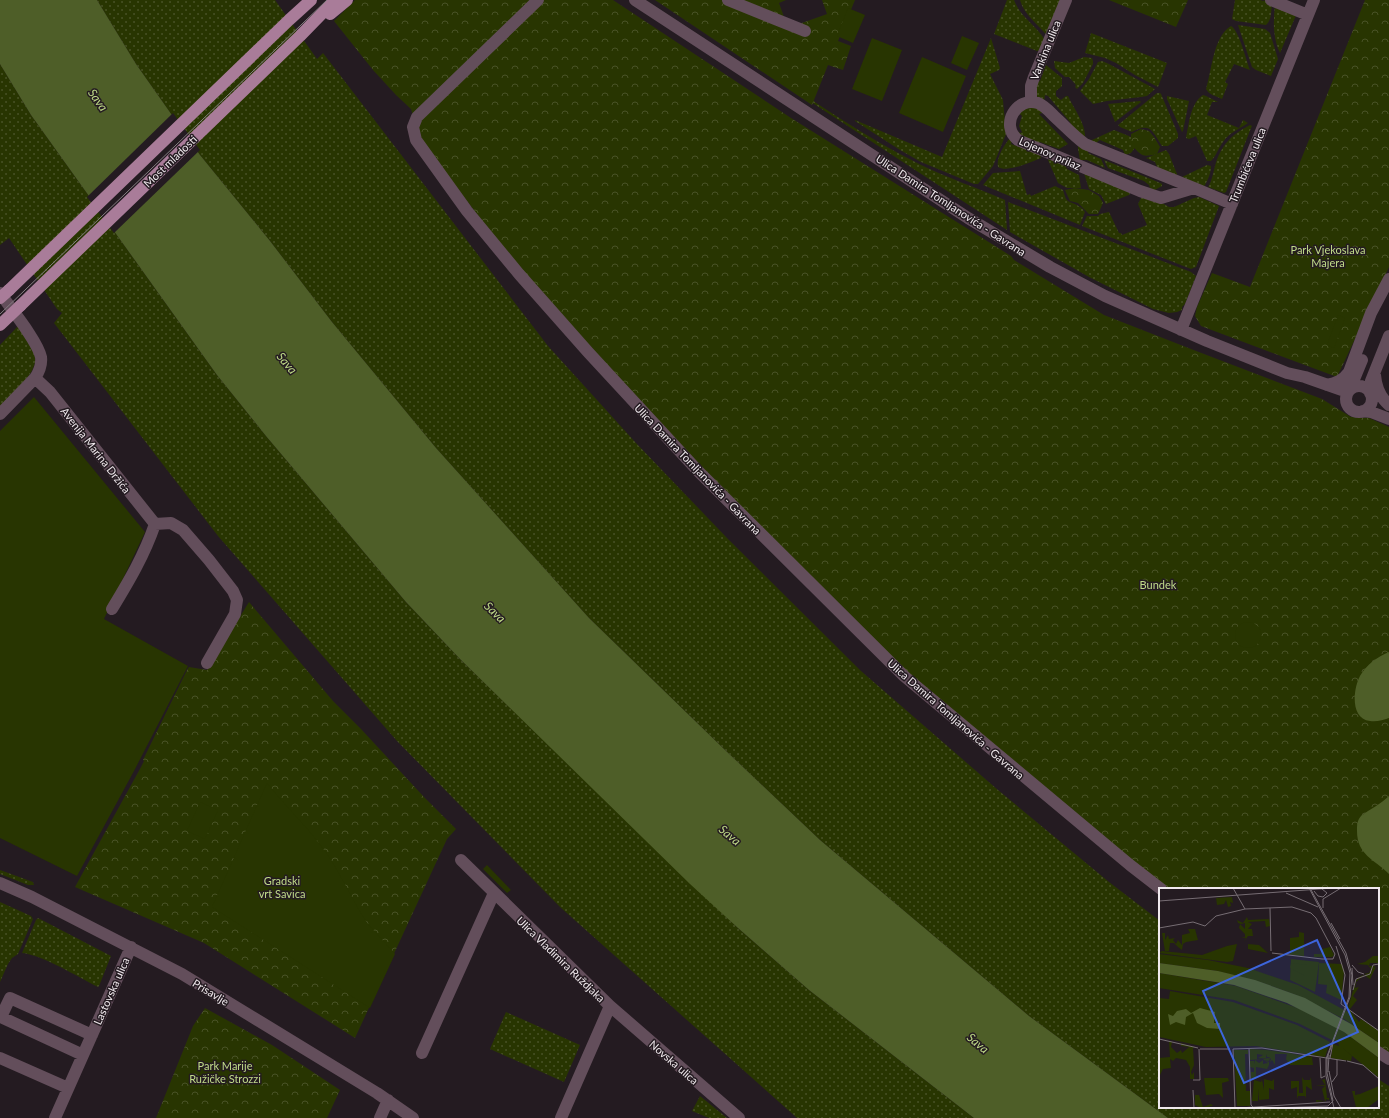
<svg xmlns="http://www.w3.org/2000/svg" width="1389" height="1118" font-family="Lato,sans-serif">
	<defs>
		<pattern id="grass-dots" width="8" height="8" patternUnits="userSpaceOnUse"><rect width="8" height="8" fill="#283501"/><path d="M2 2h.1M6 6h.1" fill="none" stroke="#485226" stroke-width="1.8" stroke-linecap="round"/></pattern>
		<pattern id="park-crowns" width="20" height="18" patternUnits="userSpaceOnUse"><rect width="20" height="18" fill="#283501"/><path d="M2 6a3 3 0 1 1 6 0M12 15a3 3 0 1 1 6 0" fill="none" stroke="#485226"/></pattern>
	</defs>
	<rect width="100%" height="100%" fill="#241b21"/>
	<path fill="url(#grass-dots)" d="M97,0H275L317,59L323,53L548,346L636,443L728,539L861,671L998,790L1109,882L1160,921V1107H1378V1079L1389,1086V1118H1168L1029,1016L820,840L724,749L589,618L436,448L332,322L270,241L200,155L136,64Z
		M1007,0H1014C1021,18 1035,24 1045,40L1040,50L1037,51L1032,49L994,34Z
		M1020,0H1060L1048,37C1039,25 1024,15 1020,0Z
		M1235,0H1260L1263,1L1266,0L1272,3C1271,11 1272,20 1266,25L1236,21L1232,19Z
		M1275,5L1297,13L1280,53C1273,38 1273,22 1275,5Z
		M1238,25L1265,29L1270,33L1278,59L1271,76L1256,70L1252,67Z
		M1231,26C1239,30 1246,60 1250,70L1234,64L1225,82L1228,84L1222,99C1216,96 1209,95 1206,89C1212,70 1213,37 1231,26Z
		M1091,33L1167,63L1158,87L1135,75L1116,63L1105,58L1085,53Z
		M991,38L1000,68L999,70L990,74L1003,100L1006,134L993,166L978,184H974L921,162L900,150L855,121V120L942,157Z
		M738,50C798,90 857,133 921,165C948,178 977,188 1005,200L1007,230L736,53Z
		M1084,57L1092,58L1093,61V64L1083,83L1077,89L1075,87L1076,85L1069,77H1065L1055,68L1054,61L1069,63Z
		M1102,61L1109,64L1155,89L1147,96L1141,97L1107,101L1093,104L1080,91L1089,79L1098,62Z
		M0,64L31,115L217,375L266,436L406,602L460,659L738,928L809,990L974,1118H797L560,907L397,741L218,536L54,323L62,313L57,309L9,238L0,245Z
		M1046,65L1062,78V86L1056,91V96L1061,100L1066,96H1068C1075,111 1087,125 1085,141L1075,133L1070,122L1048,96L1045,95L1044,101L1035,95L1036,83L1040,81Z
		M1157,93H1160L1161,94L1178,134V138L1168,146H1162C1152,131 1151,122 1132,132L1120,127L1118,125Z
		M1203,95L1206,96L1218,102H1212L1207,115L1239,128L1243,120L1248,123C1239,129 1229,133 1223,142C1218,149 1216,156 1211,161H1207L1196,136L1189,139L1186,138C1189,124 1190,104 1203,95Z
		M1167,96L1189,101L1183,131L1182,132L1167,99Z
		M1140,101L1141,102L1115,122L1108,104Z
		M1035,107L1045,112L1039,114L1068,144L1059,149L1040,142L1037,146L1014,131L1021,133L1022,132L1019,126L1022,116L1018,112L1024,109Z
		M1250,125L1252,126L1251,128L1226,192L1224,193L1208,187C1212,181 1213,173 1215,166C1221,145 1231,135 1250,125Z
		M1114,130L1129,136L1136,140L1137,145L1131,153L1125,155L1123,150L1100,140L1097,142V145L1092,142V140Z
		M1010,138L1012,141L1011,144L1040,154L1041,158C1031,162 1007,173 998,167C996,158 1004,145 1010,138Z
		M1078,143L1090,149L1088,153L1101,159L1105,168L1087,160H1080L1078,149Z
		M1166,150L1169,154L1177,174V176L1159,171L1155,162L1146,158Z
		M1049,158L1063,162L1067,169L1079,175L1081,188H1067L1058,183L1048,160Z
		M1104,160L1158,182L1162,184V186L1153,191H1151L1149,185L1144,181L1108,168Z
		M1207,165L1211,166C1211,174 1207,182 1203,188L1182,177Z
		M1083,170L1132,190L1129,195L1106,204L1101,195L1089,189Z
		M1020,171L1027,195L1030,194L1031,196L1055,186L1063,190C1064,193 1065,197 1066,199C1070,204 1079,203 1085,212L1080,225L983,185L993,173Z
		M1145,197L1162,203L1169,207H1174L1194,198L1199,197L1219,206L1196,267L1191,269L1082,226L1087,216H1098L1100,214L1109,212L1119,233H1121L1122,235L1147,225L1138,204L1141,198Z
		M1008,202L1191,272L1196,276L1185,304L1182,307V310L1177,312L1169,313L1153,309L1089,277L1010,232Z
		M18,326C24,336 33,346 35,357C38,373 10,396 0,407V345Z
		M0,870L33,882L34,885H28L0,874Z
		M0,902L31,916L33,919L18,954L12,958L8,964L0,982Z
		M38,918L111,956L99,986L98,987C78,977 43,955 22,953L36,920Z
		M506,1012L580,1045L564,1082L490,1049Z
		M700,1096L727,1118H709L692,1111Z"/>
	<path fill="url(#park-crowns)" d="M355,0H613L791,118L1011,256L1014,260L1104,315L1191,349L1322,399L1351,417L1369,418L1389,427V1053L1378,1045V889H1163L934,698L791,563L520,271L420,139L411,109L396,95L373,70L334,21Z
		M655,0H786L779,3L788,28L827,14L822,0H855L838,41L851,46L843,70L828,65L812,105Z
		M1109,0H1188L1176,27Z
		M1365,0H1389V267L1337,377L1201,326L1195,316L1197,307L1212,273L1250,287Z
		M1141,129L1149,131L1154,137L1160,147L1157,154C1141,158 1141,155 1131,144V134Z
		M1075,188L1089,190L1099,196L1103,203L1098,214H1089L1078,203L1070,201L1065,190Z
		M249,602L333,701L361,729L424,797L456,829L447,839L355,1038L204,943L75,887L141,767L144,761L143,760L187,670L189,667L207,670Z
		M205,1008L272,1045L340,1090L327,1118H156L193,1026Z"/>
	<path fill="#283501" d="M848,8L865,15L853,43L837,36Z
		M962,36L979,43L967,70L951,63Z
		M872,38L902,50L882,101L852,89Z
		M922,57L966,76L943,132L899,113Z
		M1338,315L1345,318L1334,348L1327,345Z
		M34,397L145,532L104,619L188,666L134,771L77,876L0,838V431Z
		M1235 635a13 13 0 1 1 26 0a13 13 0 1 1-26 0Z
		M267,783C286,807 310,829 327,854C340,873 350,895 362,915L368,924L395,954L370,1008L212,907Z
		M200,802L218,810L205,839L187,831Z
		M487,865L511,890L507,893L483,869Z"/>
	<path fill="#4e5e28" d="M0,0H97L136,64L200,155L270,241L332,322L436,448L589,618L724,749L820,840L1029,1016L1168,1118H974L809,990L738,928L690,884L460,659L406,602L266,436L217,375L31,115L0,64Z
		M1389,652V718C1383,720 1377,722 1370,721C1350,719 1353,689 1360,676C1367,664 1377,657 1389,652Z
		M1389,796V874C1374,859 1357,855 1357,831C1357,825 1357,821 1361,816C1370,809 1381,804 1389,796Z"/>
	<path fill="#241b21" d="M173,113L200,150L114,233L87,197Z"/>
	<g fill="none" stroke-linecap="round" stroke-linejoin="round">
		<path stroke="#634e5b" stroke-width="12" d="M538,0L417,117L413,127L416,140L467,211L519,274L588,352L698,471L904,676L1130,865L1161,889
			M635,0L968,218L1050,267L1105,296L1207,341L1287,373L1305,377L1342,390H1349
			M728,0L805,31
			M1271,0L1308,15
			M1031,102V86L1034,77L1066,0
			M1194,188L1085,144C1074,136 1065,126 1055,117C1050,112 1045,106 1038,103C1017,96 999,125 1018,140L1140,191L1161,198L1194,188L1232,204
			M0,293C11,309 37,340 41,357C42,365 39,372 35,378L0,414
			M1181,330L1314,0
			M1375,375C1376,387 1380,397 1389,405
			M35,378L50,392L155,524C144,556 129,581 112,609
			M1327,385C1337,383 1343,380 1349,372L1371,313L1389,279
			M1346 399a13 13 0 1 1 26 0a13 13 0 1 1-26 0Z
			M1350,389L1362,360
			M1370,393L1371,381L1389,336
			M1363,411L1371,412L1389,419
			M155,524L171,523L183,530L209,560L233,591L237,600L235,614L207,663
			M461,860L610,1006L739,1118
			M0,883L32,897L182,974L377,1093L413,1118
			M1378,1052L1389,1059
			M422,1053L494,893
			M83,1055L1,1017L10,998L92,1035
			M0,1058L68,1088
			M55,1118L131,947
			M380,1118L388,1100
			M561,1118L610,1006"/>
		<path stroke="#a97c99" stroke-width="12" d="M330,14L347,0
			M9,290L289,20L311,0
			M20,306L300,36L335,0"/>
		<path stroke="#857d82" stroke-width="1" d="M0,314L327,0"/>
		<path stroke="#a97c99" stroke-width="12" d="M0,298L9,290
			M0,325L20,306"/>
	</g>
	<g text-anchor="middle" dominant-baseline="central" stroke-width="3" stroke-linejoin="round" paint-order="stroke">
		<g font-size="11" fill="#f0e9ed" stroke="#241b21">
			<text transform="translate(1045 50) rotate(-68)">Vankina ulica</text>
			<text transform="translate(1050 153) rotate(24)">Lojenov prilaz</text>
			<text transform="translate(170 161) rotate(-44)">Most mladosti</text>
			<text transform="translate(1247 165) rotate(-68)">Trumbićeva ulica</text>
			<text transform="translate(951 205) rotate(33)">Ulica Damira Tomljanovića - Gavrana</text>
			<text transform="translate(96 450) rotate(52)">Avenija Marina Držića</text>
			<text transform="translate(698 469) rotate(46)">Ulica Damira Tomljanovića - Gavrana</text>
			<text transform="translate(956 719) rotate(41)">Ulica Damira Tomljanovića - Gavrana</text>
			<text transform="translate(561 959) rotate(44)">Ulica Vladimira Ruždjaka</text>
			<text transform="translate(111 991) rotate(-66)">Lastovska ulica</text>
			<text transform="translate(211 992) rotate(31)">Prisavlje</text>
			<text transform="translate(674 1062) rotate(41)">Novska ulica</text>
		</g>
		<g font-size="11" fill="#c0db89" stroke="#241b21">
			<text x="1328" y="249">Park Vjekoslava<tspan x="1328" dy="13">Majera</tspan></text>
			<text x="1158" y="584">Bundek</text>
			<text x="282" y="880">Gradski<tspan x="282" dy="13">vrt Savica</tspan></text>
			<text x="225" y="1065">Park Marije<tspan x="225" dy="13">Ružičke Strozzi</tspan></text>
		</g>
		<g font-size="12" font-style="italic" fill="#bdd886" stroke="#241b21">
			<text transform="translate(98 100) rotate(55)">Sava</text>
			<text transform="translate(287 363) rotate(50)">Sava</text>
			<text transform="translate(495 612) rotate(44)">Sava</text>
			<text transform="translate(730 835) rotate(40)">Sava</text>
			<text transform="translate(978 1043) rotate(40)">Sava</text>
		</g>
	</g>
	<g transform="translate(1159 888)">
		<rect width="220" height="220" fill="#241b21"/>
		<path d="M73,9L74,15L71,14L72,18L69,19L67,12L65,16L58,17L57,10ZM88,29L89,32L110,31L111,38L107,39L106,33L89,34L93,36L89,41H93L94,48H89L85,54L87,50L82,49H86V46L80,40L81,36L86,41V35L82,36L79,35L78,32L84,35ZM29,41H36L39,52L27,54L24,56L23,62L19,59V52L23,57V47L31,45ZM89,56L100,57L109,65L89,61ZM68,58V74L0,65L3,63L43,67ZM171,59L175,67L173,69H155V66H162L163,61ZM0,66L49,72L89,80L139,97L189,124L191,122L200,134L202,131L220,143V155L185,131L137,107L104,95L59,83L0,75ZM214,68H220V75H211L210,78H213L212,83L214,78L212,85L214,78H220H216L215,80L217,79L211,91L205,87L197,94L196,100L200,99L194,108L198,112L191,121L189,120L197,92L202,88L205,87H208L205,86L210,85L212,81L209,77L198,76L206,74ZM0,85L77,98L147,123L185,144L220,170V190L181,158L193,168L192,173L172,170L174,156L180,158L179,155L141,136L75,112L0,100ZM10,153L13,154L12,159L18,165L22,162L23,165L30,159L22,158V155L37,160H34L35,177L32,184L33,187L35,184V191H31V179L27,172L17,170L14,173L11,171L12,180L4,181L0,189V170L11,169ZM91,161L107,162L136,166H116V177L113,172L111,174L112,171L110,169H108L107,166V170H99L104,167L98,166V171L111,170L110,173L105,172L110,174V177L108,181L97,179V190H92V184H95V180L91,179V173H95V176L96,172L100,175L104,172V176L109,175L104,171L91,172ZM166,191L168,210H170V212L167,211V213L157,214V212L166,213L163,201L166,198L156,197H166L163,192ZM220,198V211L208,220H184L197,219L193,203H196V207L201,206ZM36,207H40L44,219L52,216L54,218H50L53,220H36L40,219L36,217Z" fill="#283501"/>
		<path d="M3,45H6V52L9,47L10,51L16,50L14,52L17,56L19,52V59L15,55H11L10,63H6Z" fill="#283501"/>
		<path d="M140,44L145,45V68L131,67V50L140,49ZM78,56L74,73L68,74V58ZM132,71L160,74L156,104L131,92ZM11,103L74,114L138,137L171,154L166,169L97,158L47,159L0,149V110L10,111ZM75,162H89V166H86L87,203H91V218H78ZM128,165L153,169L154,177H131L127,171ZM143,189L145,192H151L152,189L153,202L147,198V210L146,208H139L138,211V199L132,201V193H140V205H144ZM45,190H69L70,193L63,195L64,210L60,206L47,207ZM105,191L113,193L115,191V202L110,200V211L100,212L99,201V213H93L95,192L102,194L103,192L105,202Z" fill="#283501"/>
		<path d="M132,75L148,77V89L131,80ZM160,75L183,76L185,83L182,112L167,105L168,97L159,96Z" fill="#283501"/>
		<path d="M0,75L59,83L96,92L146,110L192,136L220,155V170L185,144L128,115L75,97L0,85ZM41,120L56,124L55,135H61V141L48,140L38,135L34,125L27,129L26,137L17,134L11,137L9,126L14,128L18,123L27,121L32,125Z" fill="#4e5e28"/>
		<path fill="none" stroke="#766d73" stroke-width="1" d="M74,0L86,21M150,0L186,67L191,85L190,109L167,171V188L175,220M155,3L159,8L164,9L168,5L163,1M127,5L159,19M0,13L174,0M111,20L112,63M164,20V11L182,0M86,21L133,19L152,25L157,30L176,66M172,35L181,51M0,40L34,34L46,38L57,28L86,21M177,58L186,87L182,116L220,143M113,65L163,71H174L176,66M193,77L199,84L205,86M193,80L194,97M194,102L197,91L211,86L214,77L220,76M0,151L39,160M90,160L92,217L94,219M41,161H71M74,161L103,160L187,173M74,161L76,220M161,170L162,190L166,188M171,170L174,155M188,173L204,177L220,191M170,183L175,208L182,220M169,184L170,167M34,192H41L40,161M173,194L178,187V172M34,202L35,220M80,220L171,214M113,220L169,218L174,213L168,185V170L191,109L193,87L187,65L151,0"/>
		<path fill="#3d65db" fill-opacity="0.15" stroke="#3d65db" stroke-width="2" d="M158,52L199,144L85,195L44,103Z"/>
		<rect width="220" height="220" fill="none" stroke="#f0e9ed" stroke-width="2"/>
	</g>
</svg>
